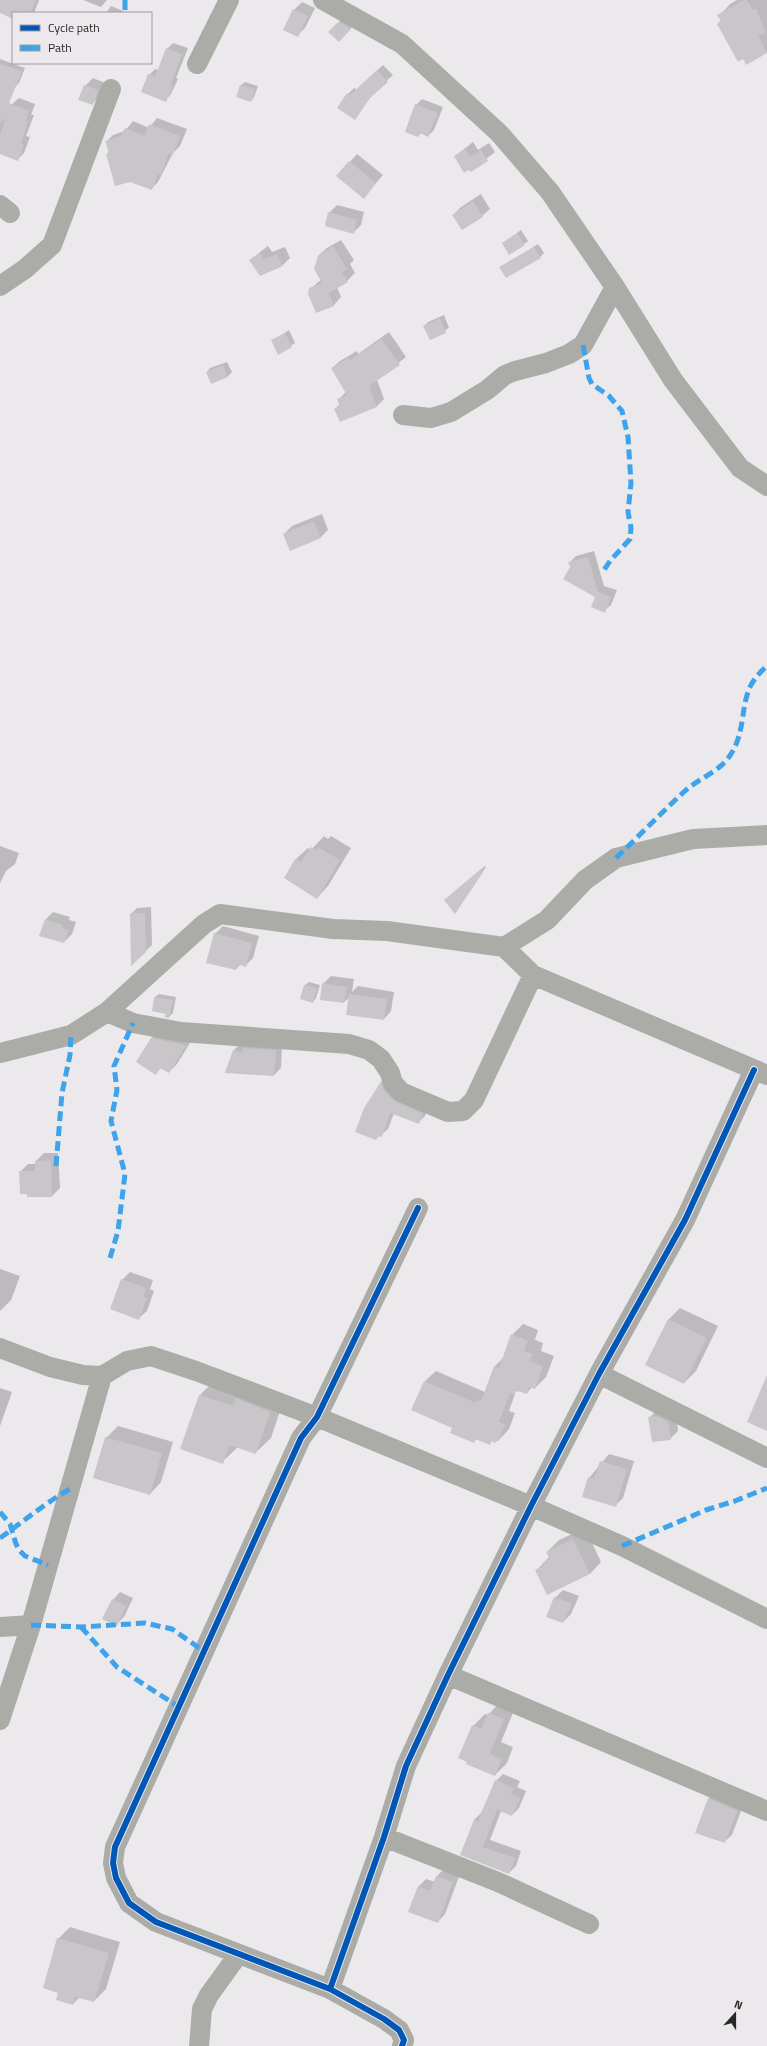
<svg xmlns="http://www.w3.org/2000/svg" width="767" height="2046" font-family="'Titillium Web',sans-serif">
	<rect width="100%" height="100%" fill="#ebe9eb"/>
	<path fill="#0003" d="M1,0H39L34,13H13V18L0,12Z
		M83,0H107L101,7Z
		M737,0H767V52L747,64L718,24L721,20L719,16L730,4Z
		M302,2L315,8L305,28L297,36L294,10Z
		M111,6L123,11L122,13H106Z
		M342,19L354,25L339,41L330,32Z
		M173,43L188,48L176,78L178,79L171,94L165,101L149,75L155,69L159,70L167,49Z
		M0,59L25,68L19,83L15,87L0,81Z
		M383,65L393,75L374,92L355,118L348,94L354,88L357,90Z
		M93,78L105,83L100,96L92,104L85,86Z
		M245,82L258,86L254,97L251,101L237,97L241,85Z
		M19,98L35,104L31,115H34L26,136L30,137L24,153L17,160L0,153V115Z
		M422,99L443,107L434,130L428,136L421,133L418,136L416,105Z
		M157,118L187,129L180,146L173,153L158,182L151,189L107,154L109,152L106,142L113,135L125,131L133,121L149,128Z
		M473,142L478,150L489,143L495,152L471,171L455,156Z
		M357,154L383,175L364,197L337,176Z
		M481,194L490,209L482,216L453,215L461,207Z
		M337,205L364,212L361,225L353,233L329,213Z
		M521,230L528,241L524,244L503,243Z
		M341,240L354,260L350,264L355,273L347,281L337,287L341,297L334,305L317,312L310,289L322,279L318,256L327,248Z
		M538,244L544,253L540,257L500,268Z
		M268,246L272,252L285,247L290,258L282,266L250,260Z
		M444,315L449,328L430,339L424,326L428,322Z
		M289,330L295,343L278,354L272,341Z
		M389,332L406,357L377,380L384,399L377,406L335,409L340,404L338,400L346,392L332,368L340,361L357,351L358,354Z
		M227,362L232,372L228,376L211,383L207,372L210,368Z
		M322,514L328,530L320,538L284,534L292,526Z
		M594,551L604,586L617,590L611,605L604,611L597,597L571,567L570,562L576,556Z
		M324,836L328,839L331,836L351,848L328,886L317,898L296,859L308,848L311,850Z
		M0,846L19,853L15,864L6,871L0,883Z
		M485,866L486,867L455,912L449,897Z
		M151,907L152,945L132,964L131,914L137,908Z
		M53,912L70,917L69,920L76,922L72,934L64,942L46,919Z
		M223,926L259,936L253,958L246,965L241,964L236,969L215,934Z
		M331,976L354,979L352,992L358,986L394,992L391,1011L384,1019L350,997L344,1002L323,984Z
		M309,982L320,985L316,998L313,1002L305,985Z
		M159,994L176,997L173,1013L169,1017L155,997Z
		M159,1031L193,1038L177,1064L169,1072L162,1067L156,1073L151,1039Z
		M240,1044H282L281,1068L274,1075L234,1050Z
		M388,1076L429,1107L425,1116L418,1123L394,1113L388,1129L376,1139L364,1109L381,1082Z
		M44,1153H58L60,1188L52,1196L20,1172L28,1164H36V1161Z
		M0,1269L20,1276L11,1300L0,1311Z
		M130,1272L153,1280L150,1289L154,1291L147,1311L139,1318L122,1280Z
		M680,1308L718,1326L696,1371L684,1383L668,1320Z
		M523,1324L538,1330L535,1340L543,1343L541,1351L554,1356L546,1377L535,1388L532,1387L527,1393L516,1391L509,1411L515,1413L509,1429L499,1440L495,1442L492,1441L489,1443L477,1438L474,1442L454,1427L425,1381L436,1371L485,1392L495,1366L504,1357L512,1335Z
		M215,1380L285,1396L271,1438L255,1453L238,1447L222,1462L182,1448L200,1395Z
		M0,1388L12,1392L0,1426Z
		M657,1410L676,1414L678,1431L670,1439L650,1417Z
		M118,1426L173,1442L161,1482L150,1494L106,1438Z
		M609,1454L634,1461L623,1498L615,1506L589,1478Z
		M585,1528L601,1562L590,1574L537,1570L550,1556L547,1552L559,1540Z
		M563,1590L579,1596L571,1614L563,1622L555,1598Z
		M120,1592L133,1598L124,1617L116,1625L113,1600Z
		M500,1702L515,1708L501,1742L513,1747L507,1763L495,1775L473,1726L485,1714L488,1715Z
		M503,1774L520,1781L517,1787L526,1791L519,1808L512,1815L501,1811L490,1840L521,1851L516,1866L509,1873L462,1854L474,1820L481,1813L496,1781Z
		M716,1791L744,1803L732,1835L724,1842L708,1799Z
		M445,1868L460,1874L445,1914L438,1922L418,1887L426,1879L435,1882L437,1876Z
		M70,1927L120,1942L106,1989L94,2001L80,1997L73,2004L59,1992L58,1939Z"/>
	<path fill="#c8c6c8" d="M0,0H36L30,13H13V19L0,13Z
		M744,0H747L753,10L756,9L766,32L758,36L767,53L746,65L743,59L738,62L717,24L721,21L717,15Z
		M293,9L308,16L298,37L283,30Z
		M338,22L351,29L339,42L328,32Z
		M166,48L182,54L171,84L173,85L166,102L141,92L148,74L155,77Z
		M0,64L22,71L9,103L29,111L26,121L28,122L21,143L24,144L18,161L0,154V135L5,120L3,119L0,124Z
		M377,70L388,82L370,98L355,120L337,108L347,93L350,95Z
		M84,85L98,90L93,105L78,100Z
		M240,85L255,89L251,102L236,97Z
		M415,104L438,113L428,137L420,133L418,137L405,132Z
		M149,124L180,136L173,155L169,153L161,175L158,174L152,190L130,182L115,186L106,154L109,153L105,141L121,136L125,128L145,136Z
		M465,149L470,157L481,150L488,161L471,172L469,170L464,173L454,156Z
		M349,161L376,183L364,199L336,176Z
		M473,201L483,217L462,230L452,215Z
		M328,212L357,220L354,234L325,226Z
		M517,233L525,245L509,255L502,243Z
		M333,246L347,269L342,272L348,282L329,293L334,306L316,313L308,294L309,288L322,283L314,269L318,256Z
		M534,247L541,258L506,278L499,267Z
		M260,253L264,259L277,254L283,266L260,276L249,260Z
		M440,318L446,333L430,340L423,326Z
		M285,333L292,347L278,355L271,340Z
		M382,339L400,365L369,386L377,407L340,422L334,409L340,406L337,399L347,395L331,368L349,358L350,360Z
		M223,365L228,377L211,384L206,372Z
		M314,521L321,538L290,551L283,534Z
		M588,557L598,592L611,597L605,613L591,607L595,597L563,579L570,567L568,562Z
		M311,847L316,850L318,847L340,860L317,899L284,878L295,859L301,862Z
		M481,869L483,872L455,914L444,900Z
		M130,913H145L146,952L131,966Z
		M45,919L63,925L62,928L69,930L64,943L39,936Z
		M214,933L252,943L246,967L238,964L236,970L206,963Z
		M322,983L347,987L344,1003L320,1000Z
		M304,985L317,988L313,1003L300,999Z
		M349,994L387,999L384,1020L346,1015Z
		M154,997L173,1000L169,1018L164,1017L166,1014L152,1011Z
		M151,1038L182,1044L186,1046L169,1073L160,1068L156,1075L136,1062Z
		M243,1048L276,1050L274,1076L225,1073L233,1050L243,1053Z
		M381,1082L384,1090L393,1100L423,1114L419,1124L390,1113L382,1137L378,1136L376,1140L355,1132L364,1108Z
		M51,1160L52,1197H27V1194H20L19,1171H35V1161Z
		M121,1279L146,1288L143,1297L147,1298L139,1320L110,1309Z
		M668,1319L707,1338L684,1384L645,1365Z
		M511,1334L528,1341L524,1351L533,1354L530,1361L543,1366L535,1389L529,1387L527,1394L516,1390L514,1395L510,1393L499,1422L505,1424L499,1441L497,1440L495,1443L491,1441L490,1445L475,1439L474,1443L450,1433L452,1428L411,1410L424,1381L476,1403L477,1400L481,1401L494,1366L499,1368Z
		M767,1375V1431L747,1422Z
		M199,1395L233,1406L236,1398L270,1412L256,1454L229,1445L223,1464L180,1449Z
		M657,1416L668,1422L671,1440L652,1442L648,1417Z
		M105,1437L162,1453L150,1495L93,1478Z
		M600,1461L627,1469L616,1507L582,1497L588,1477L594,1479Z
		M573,1539L590,1574L547,1595L535,1570L544,1566L542,1563L550,1559L546,1552Z
		M554,1597L572,1604L563,1623L546,1617Z
		M112,1599L126,1606L117,1626L102,1619Z
		M488,1713L504,1719L490,1754L502,1759L495,1776L466,1764L467,1762L458,1758L472,1725L481,1729Z
		M495,1780L514,1788L511,1794L520,1798L512,1816L497,1810L483,1847L515,1858L509,1874L460,1855L474,1820L478,1821Z
		M708,1798L737,1811L725,1843L695,1833Z
		M436,1876L453,1882L438,1923L408,1912L418,1886L430,1891Z
		M57,1938L109,1953L94,2002L75,1997L73,2005L56,2000L58,1993L43,1988Z"/>
	<g fill="none" stroke-linecap="round" stroke-linejoin="round">
		<path stroke="#ababa8" stroke-width="20" d="M323,0L402,44L499,133L550,192L615,287L673,380L740,468L767,486
			M197,64L229,0
			M0,205L10,213
			M0,286L25,269L52,245L111,89
			M403,415L431,418L451,412L487,390L505,375L515,371L546,363L569,354L583,345L615,287
			M504,947L533,975L767,1075
			M107,1012L133,1023L181,1032L349,1044L369,1050L381,1059L390,1073L393,1083L401,1092L448,1112L463,1111L474,1100L533,975
			M0,1053L71,1035L107,1012L204,924L220,914L333,929L387,931L504,947L547,920L585,880L616,858L693,839L767,835
			M0,1348L50,1367L83,1375L102,1376L127,1361L151,1356L196,1371L317,1417L531,1506L622,1546L767,1619
			M599,1374L767,1458
			M0,1627L31,1625
			M448,1675L767,1811
			M0,1720L31,1625L102,1376
			M384,1837L498,1882L589,1924
			M330,1989L384,1837L406,1766L448,1675L531,1506L599,1374L685,1220L754,1070
			M199,2046L202,2009L209,1995L238,1955
			M402,2046L404,2040L399,2030L384,2019L330,1989L156,1922L129,1903L116,1878L113,1863L115,1847L301,1438L317,1417L418,1208"/>
		<path stroke="#3ea3eb" stroke-width="5" stroke-dasharray="10 5" stroke-linecap="butt" d="M125,0V13
			M583,345L589,378L592,384L609,396L622,411L628,437L631,483L628,512L631,528L630,539L610,561L602,573
			M616,858C639,836 662,812 686,790C700,778 718,772 729,757C746,733 740,709 750,687C754,679 760,672 767,666
			M56,1166L62,1093L70,1055L71,1035
			M110,1258L118,1231L125,1174L111,1121L117,1090L114,1066L133,1023
			M0,1512L10,1524L16,1544L20,1551L25,1556L48,1565
			M0,1538C23,1522 45,1503 70,1489
			M622,1546L706,1510L735,1501L767,1488
			M31,1625L81,1627L145,1623L172,1629L205,1652
			M81,1627L117,1667L179,1707"/>
		<defs>
			<path id="cycleway" d="M330,1989L384,1837L406,1766L448,1675L531,1506L599,1374L685,1220L754,1070
				M402,2046L404,2040L399,2030L384,2019L330,1989L156,1922L129,1903L116,1878L113,1863L115,1847L301,1438L317,1417L418,1208"/>
		</defs>
		<use href="#cycleway" stroke="#ece8ec" stroke-width="8"/>
		<use href="#cycleway" stroke="#0057b8" stroke-width="6"/>
	</g>
	<rect x="12" y="12" width="140" height="52" fill="#ece8ec" stroke="#9e9b9e"/>
	<rect x="20" y="25" width="20" height="6" fill="#0057b8" stroke="#9e9b9e"/>
	<text x="48" y="32" font-size="12" fill="#292829">Cycle path</text>
	<rect x="20" y="45" width="20" height="6" fill="#3ea3eb" stroke="#9e9b9e"/>
	<text x="48" y="52" font-size="12" fill="#292829">Path</text>
	<g transform="translate(735 2014) rotate(21)" stroke="#ece8ec" stroke-width="3" paint-order="stroke">
	<path d="M0-3L7 15L0 10L-7 15Z" fill="#292829"/>
	<text y="-6" font-size="11" font-weight="bold" text-anchor="middle" fill="#292829">N</text>
	</g>
</svg>
